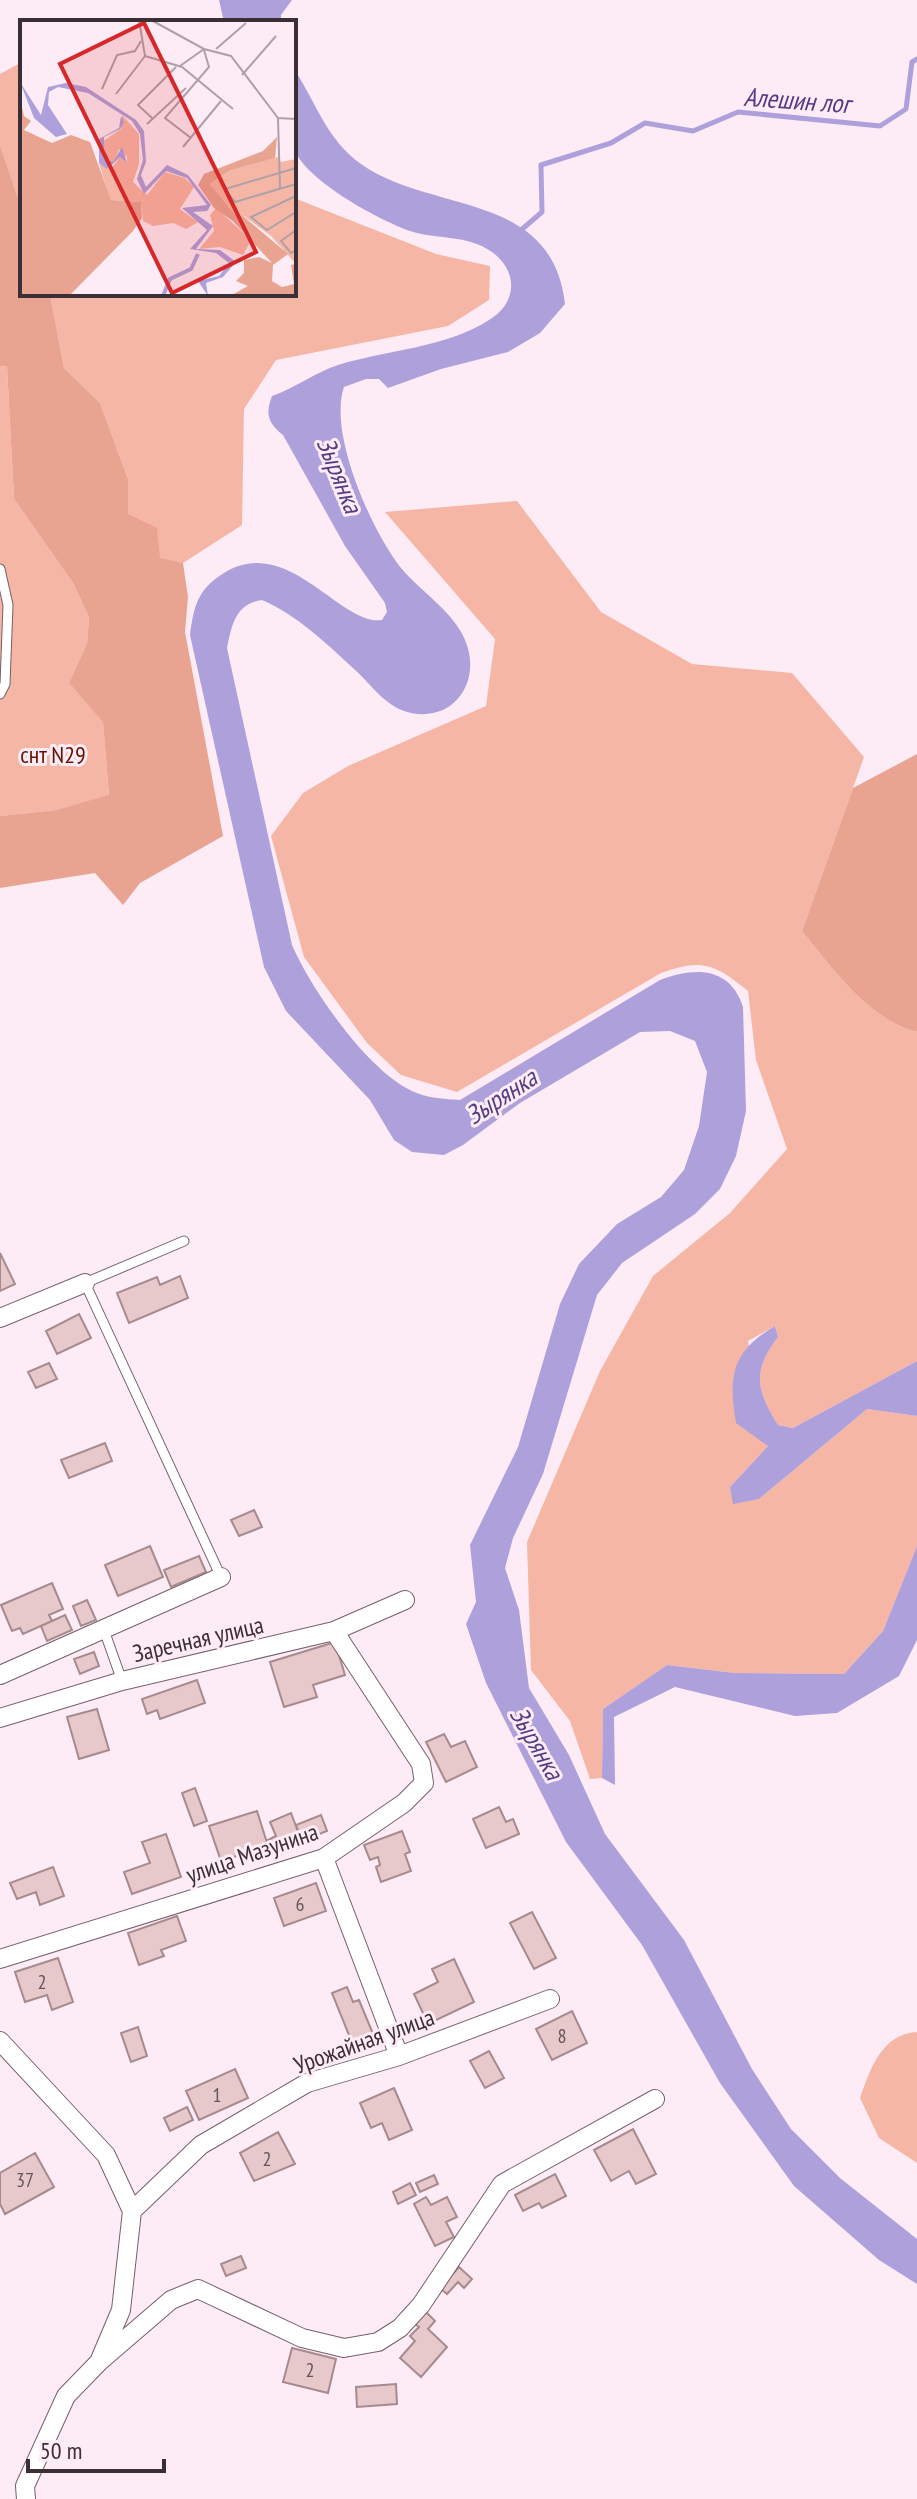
<svg xmlns="http://www.w3.org/2000/svg" width="917" height="2499" font-family="'PT Sans Narrow',sans-serif">
	<rect width="100%" height="100%" fill="#fdecf5"/>
	<path fill="#f6b6a5" d="M22,62V210L0,145V74Z
		M294,198L436,254L490,266L489,300L448,326L276,360L244,409L242,525L183,563L159,559L128,514V479L100,403L64,368L50,294H294Z
		M0,366H7L14,499L73,583L89,617L87,643L69,683L103,721L109,796L56,810L0,816Z
		M517,501L601,612L692,664L792,673L864,757L802,931C832,968 869,1020 917,1032V1361L793,1428L778,1425C756,1389 752,1372 778,1337L775,1326L748,1341L768,1446L730,1487L759,1499L867,1409L917,1416V1546L883,1631L844,1674L735,1673L667,1665L603,1709L602,1778L590,1779L570,1721L531,1670L527,1542L600,1371L653,1276L730,1213L787,1149L756,1060L748,991C715,964 702,958 661,973L457,1092L401,1075L367,1043L304,957L271,836L303,793L348,766L486,706L495,639L385,512Z
		M917,2032V2163L879,2138L860,2098C870,2070 881,2034 917,2032Z"/>
	<path fill="#e8a491" d="M0,145L22,210V294H50L64,368L100,403L128,479V514L157,528L160,558L183,563L188,597L185,632L223,836L140,883L123,905L95,873L0,888V816L56,810L109,795L103,722L69,683L87,643L89,617L73,583L14,499L7,366H0Z
		M917,754V1032C869,1020 832,968 802,931L853,788Z"/>
	<path fill="#aea0db" d="M219,0H292L281,15V22H224Z
		M294,69C316,102 326,139 361,164C431,214 552,190 565,304L540,333L508,352L441,369L388,388L379,379H366L344,387C328,433 371,530 401,568C420,591 454,612 465,640C482,679 456,722 411,713C386,708 372,685 354,669C326,643 297,615 262,600C235,604 232,625 227,648L292,945C311,989 367,1070 412,1091C426,1098 445,1099 460,1100L660,980C694,967 730,966 743,1007L746,1111L736,1156L720,1189L695,1214L622,1263L597,1295L543,1474L513,1538L505,1568L519,1610L529,1688L569,1755L605,1834L684,1940L752,2069L791,2129L840,2178L917,2239V2284L879,2260L794,2186L720,2083L642,1945L566,1842L486,1683L466,1624L476,1602L470,1545L518,1447L560,1304L579,1264L617,1224L661,1197L684,1170L699,1126L707,1072L695,1041L670,1031L640,1032L520,1103L463,1145L444,1155L412,1152L394,1140L370,1100L286,1011L264,967L190,635C194,605 198,589 224,573C288,533 341,627 382,620L387,612L385,603L345,546L283,435C268,423 265,414 272,396C295,388 316,372 338,365C386,350 446,348 489,320C517,303 519,272 492,252C467,234 437,240 410,231C379,220 311,183 296,153C288,140 294,87 294,69Z
		M775,1326L778,1337C752,1372 756,1389 778,1425L793,1428L917,1361V1416L867,1409L759,1499L733,1504L730,1487L768,1446L736,1423C728,1376 732,1351 775,1326Z
		M917,1546V1640L899,1676L837,1713L795,1716L675,1687L614,1717L615,1785L602,1778L603,1709L667,1665L735,1673L844,1674L883,1631Z"/>
	<g fill="none" stroke-linecap="round" stroke-linejoin="round">
		<path stroke="#aea0db" stroke-width="5" d="M520,231L542,212L541,165L611,143L645,123L693,131L738,112L880,126L906,109L912,62L917,59"/>
	</g>
	<path fill="#e7c8cb" stroke="#a68a8d" stroke-width="2" d="M0,1253L15,1284L0,1291Z
		M180,1276L188,1298L129,1323L117,1293L157,1277L160,1285Z
		M79,1314L91,1338L57,1354L46,1331Z
		M49,1363L57,1379L36,1388L28,1372Z
		M105,1443L112,1461L69,1478L61,1460Z
		M254,1510L262,1527L239,1536L231,1520Z
		M150,1546L163,1577L118,1596L105,1565Z
		M199,1556L206,1572L171,1587L164,1570Z
		M52,1583L63,1609L49,1615L52,1621L23,1634L20,1628L12,1631L1,1605Z
		M87,1600L96,1620L81,1626L73,1606Z
		M65,1615L72,1630L47,1641L41,1626Z
		M335,1642L345,1675L313,1685L317,1697L284,1707L270,1662Z
		M94,1652L99,1666L80,1674L74,1659Z
		M197,1680L205,1703L160,1719L157,1710L147,1714L142,1699Z
		M97,1709L109,1750L79,1759L67,1717Z
		M444,1734L451,1747L465,1741L477,1767L446,1782L426,1742Z
		M195,1788L207,1821L194,1826L182,1793Z
		M499,1807L506,1822L513,1819L519,1834L486,1848L473,1819Z
		M257,1811L268,1846L221,1861L209,1826Z
		M291,1813L303,1845L275,1856L268,1840L276,1836L270,1822Z
		M321,1815L327,1831L302,1841L296,1825Z
		M402,1831L410,1852L405,1854L411,1871L381,1882L376,1867L380,1865L378,1857L370,1860L364,1845Z
		M166,1834L181,1877L132,1894L124,1872L150,1863L142,1842Z
		M53,1867L64,1896L40,1905L36,1892L17,1899L10,1883Z
		M316,1883L326,1911L284,1926L274,1898Z
		M532,1912L556,1958L534,1969L510,1923Z
		M177,1916L186,1941L161,1950L164,1956L139,1965L128,1933Z
		M58,1958L73,2002L52,2010L47,1995L25,2002L15,1972Z
		M454,1959L474,2002L428,2024L414,1994L438,1982L432,1969Z
		M347,1987L353,2002L359,2000L376,2041L355,2050L332,1993Z
		M572,2011L587,2043L552,2060L536,2029Z
		M138,2027L147,2056L131,2062L121,2033Z
		M489,2051L504,2078L485,2088L470,2061Z
		M235,2069L248,2098L199,2120L186,2091Z
		M394,2088L412,2130L389,2140L382,2123L371,2128L360,2103Z
		M187,2107L193,2120L170,2131L164,2118Z
		M633,2129L656,2174L636,2184L629,2171L611,2181L594,2150Z
		M278,2132L295,2164L254,2181L240,2153Z
		M35,2153L54,2187L5,2214L0,2204V2173Z
		M555,2174L566,2196L542,2208L539,2203L523,2211L515,2195Z
		M434,2175L438,2184L420,2192L416,2183Z
		M410,2183L416,2195L398,2204L393,2192Z
		M426,2197L431,2205L447,2197L457,2217L446,2222L454,2237L435,2246L414,2204Z
		M241,2256L246,2268L226,2276L221,2264Z
		M459,2267L472,2279L464,2288L458,2282L447,2294L440,2288Z
		M425,2311L435,2321L428,2329L447,2347L421,2377L400,2358L415,2341L410,2336L419,2327L414,2323Z
		M292,2348L336,2359L328,2393L283,2382Z
		M396,2384L397,2404L357,2407L356,2387Z"/>
	<g fill="none" stroke-linecap="round" stroke-linejoin="round">
		<defs>
			<path id="lane" d="M0,569L8,605L5,684L0,694
				M184,1241L85,1283L221,1577
				M104,1630L122,1681"/>
			<path id="street" d="M0,1318L85,1283
				M0,1675L221,1577
				M0,1718L122,1681L334,1631L405,1600
				M324,1858L399,2056
				M0,1959L324,1858L404,1803L424,1783L421,1764L334,1631
				M0,2041L106,2155L132,2211L121,2310L99,2362L66,2396L25,2486L26,2499
				M132,2211L201,2145L307,2083L399,2056L550,1999
				M99,2362L171,2300L198,2289L302,2338L344,2348L378,2342L400,2328L421,2305L502,2184L655,2099"/>
		</defs>
		<use href="#lane" stroke="#765f6b" stroke-width="11"/>
		<use href="#street" stroke="#765f6b" stroke-width="20"/>
		<use href="#lane" stroke="#fff" stroke-width="9"/>
		<use href="#street" stroke="#fff" stroke-width="18"/>
	</g>
	<g text-anchor="middle" dominant-baseline="central" stroke-width="6" stroke-linejoin="round" paint-order="stroke">
		<g font-size="20" fill="#64555a">
			<text x="300" y="1904">6</text>
			<text x="42" y="1982">2</text>
			<text x="562" y="2036">8</text>
			<text x="217" y="2095">1</text>
			<text x="267" y="2159">2</text>
			<text x="25" y="2180">37</text>
			<text x="310" y="2370">2</text>
		</g>
		<g font-size="24" fill="#621300" stroke="#fdecf5">
			<text x="53" y="754">снт N29</text>
		</g>
		<g font-size="24" fill="#392f34" stroke="#fdecf5">
			<text transform="translate(198 1639) rotate(-13)">Заречная улица</text>
			<text transform="translate(252 1853) rotate(-19)">улица Мазунина</text>
			<text transform="translate(364 2041) rotate(-20)">Урожайная улица</text>
		</g>
		<g font-size="26" font-style="italic" fill="#523c84" stroke="#fdecf5">
			<text transform="translate(797 100) rotate(4)">Алешин лог</text>
			<text transform="translate(340 475) rotate(68)">Зырянка</text>
			<text transform="translate(501 1096) rotate(-33)">Зырянка</text>
			<text transform="translate(537 1743) rotate(60)">Зырянка</text>
		</g>
	</g>
	<g transform="translate(20 20)">
		<rect width="276" height="276" fill="#fdecf5"/>
		<path d="M102,95L119,114V144L113,162L127,175L145,152L165,158L174,167L160,189L178,202L166,209L153,203L133,206L123,201L121,182L90,180L79,143L91,149L100,137L107,143V137L99,129L94,142H85L82,122L101,109ZM258,137L261,142L276,139V244L251,216L224,196L219,199L190,164L209,151ZM196,188L231,220L223,235L200,227L179,229L194,211L190,195Z" fill="#f6b6a5"/>
		<path d="M0,78L4,96L11,101L4,110L32,123L51,115L70,122L91,180L121,182L122,198L113,211L49,276H0ZM257,117L255,138L209,151L190,164L218,198L223,196L268,234L253,245L252,261L262,267L274,264L271,245L276,244V276H210L228,266L216,261L224,253V240L239,237L252,243L213,201L194,188L178,165L184,154L243,131Z" fill="#e8a491"/>
		<path d="M0,62L21,95L28,67L46,63L66,67L116,100L124,111L126,142L121,155L126,167L147,145L168,155L191,185L187,191L173,192L193,206L176,229L200,230L216,242L203,257L186,263L188,276L178,261L199,256L209,243L196,233L170,229L187,210L162,188L187,185L167,158L146,151L124,174L117,159L123,140L120,114L112,101L68,73L38,67L29,72L28,85L47,114L36,117L14,98ZM101,96L104,102L100,109L84,117V139L93,142L102,127L107,143L100,137L87,149L79,143V119L99,108Z" fill="#aea0db"/>
		<path fill="none" stroke="#aea0db" stroke-width="4" d="M143,276L150,259L171,249L178,234"/>
		<path fill="none" stroke="#afa0a8" stroke-width="2" d="M119,0L125,36L162,47L213,89M131,0L184,29L211,36L258,98L276,99M196,29L226,3M160,46L184,29M222,55L256,16M82,69L97,35L115,31L121,21M96,74L125,36M132,98L118,85L156,47M258,98L260,168M127,104L166,68M171,118L145,98L189,47L184,30M163,127L201,81M276,148L205,169L215,182L276,164M276,176L231,197L247,210L276,192M276,210L261,221L271,233L276,230"/>
		<path fill="#d62828" fill-opacity="0.15" stroke="#d62828" stroke-width="4" d="M124,3L236,232L152,273L40,44Z"/>
		<rect width="276" height="276" fill="none" stroke="#392f34" stroke-width="4"/>
	</g>
	<path d="M28 2459v12h136v-12" fill="none" stroke="#392f34" stroke-width="4"/>
	<text x="40" y="2459" font-size="24" fill="#392f34" stroke="#fdecf5" stroke-width="6" paint-order="stroke">50 m</text>
</svg>
